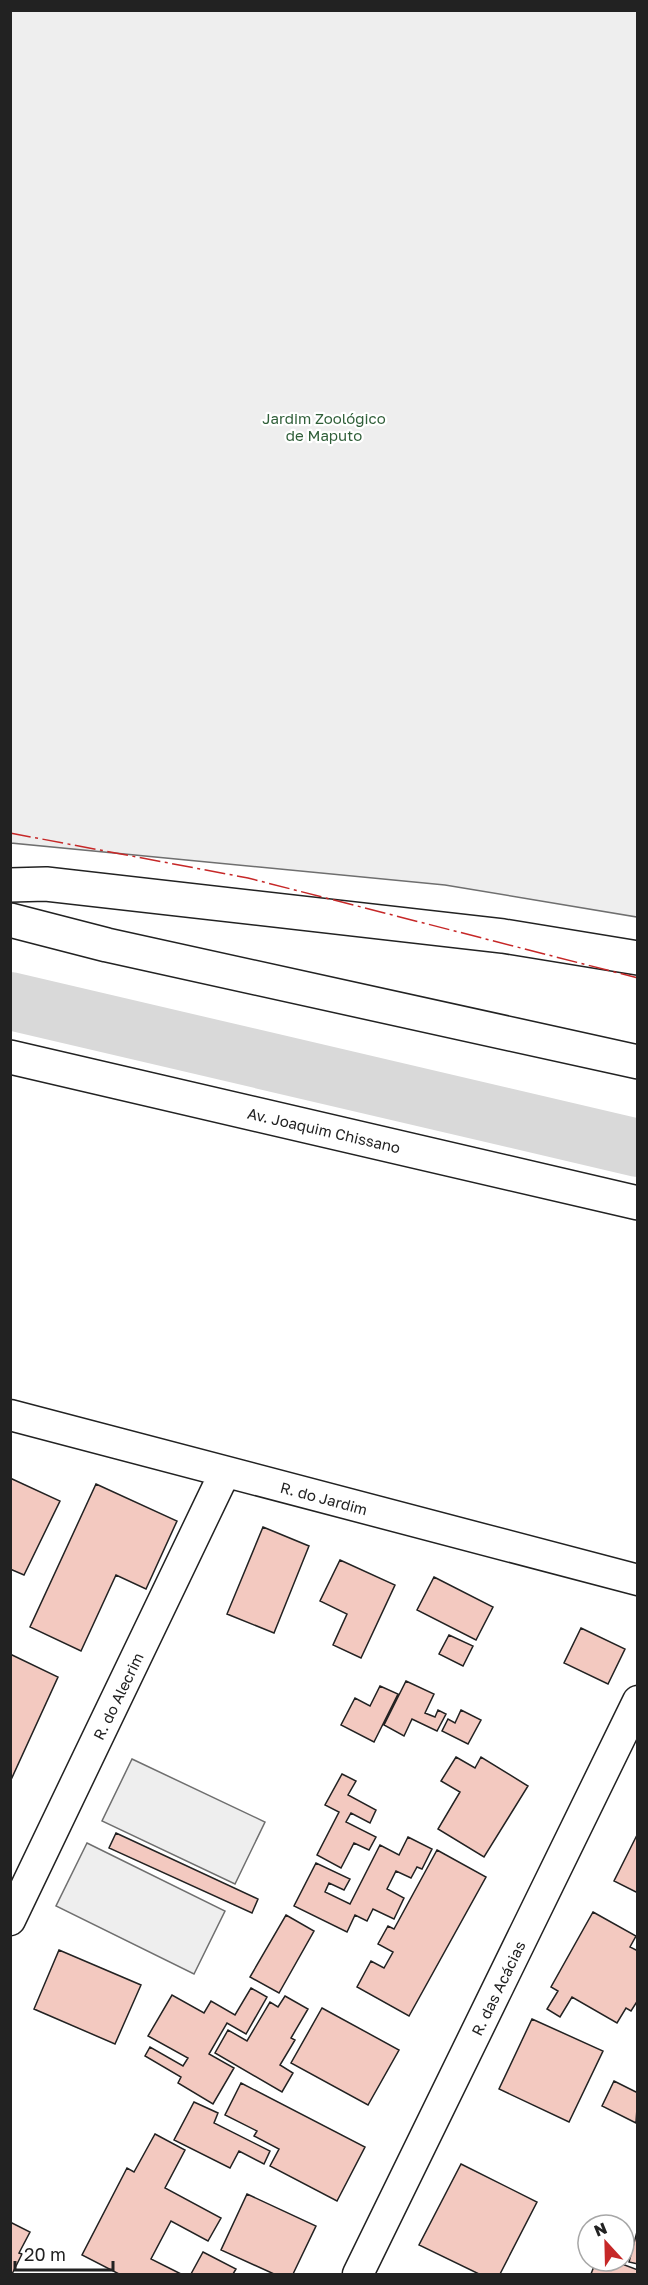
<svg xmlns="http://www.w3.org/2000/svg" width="648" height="2285" font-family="'Golos Text',sans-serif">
	<rect width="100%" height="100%" fill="#fff"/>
	<path fill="#eee" stroke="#6f6f6f" stroke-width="1.5" d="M10,11H637V917L445,885L11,843Z
		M132,1759L265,1822L235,1884L102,1821Z
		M87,1843L225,1911L194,1974L56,1906Z"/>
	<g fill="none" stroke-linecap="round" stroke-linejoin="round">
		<path stroke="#d9d9d9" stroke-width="58" d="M10,1001L638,1148"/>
	</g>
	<path fill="#f3c9c0" stroke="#222" stroke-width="1.5" d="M10,1478L60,1501L24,1575L10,1569Z
		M96,1484L177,1521L146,1589L116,1575L81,1651L30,1627Z
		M263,1527L309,1546L274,1633L227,1614Z
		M340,1560L395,1585L361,1658L333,1645L347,1614L320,1601Z
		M434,1577L493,1607L476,1640L417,1610Z
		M581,1628L625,1649L608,1684L564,1663Z
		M449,1635L473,1646L463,1666L439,1654Z
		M10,1654L58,1677L10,1782Z
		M406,1681L434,1694L425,1713L435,1717L438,1710L446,1714L437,1731L412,1719L404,1736L384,1725Z
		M380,1686L398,1694L374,1742L341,1725L355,1698L370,1706Z
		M461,1710L481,1720L468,1744L442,1731L448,1719L455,1723Z
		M456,1757L475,1768L481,1757L528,1786L484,1857L438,1829L460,1792L441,1781Z
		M342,1774L356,1781L348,1795L376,1810L370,1823L351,1813L346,1822L376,1837L369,1850L354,1843L341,1868L317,1855L339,1812L325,1805Z
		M116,1833L258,1899L252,1913L109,1848Z
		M638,1833V1893L614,1881Z
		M408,1837L432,1849L422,1869L417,1867L411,1878L396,1871L387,1889L404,1898L394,1919L373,1909L367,1921L355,1915L347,1932L294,1906L316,1863L350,1879L344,1890L329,1883L325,1892L350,1904L380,1845L399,1855Z
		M437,1850L486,1877L409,2016L357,1987L371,1961L384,1968L393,1952L378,1944L388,1926L394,1929Z
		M593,1912L636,1936L630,1947L638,1951V2000L631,2011L626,2008L617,2023L572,1997L560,2017L547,2009L558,1991L551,1987Z
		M286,1915L314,1931L279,1993L250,1977Z
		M59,1950L141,1985L115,2044L34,2009Z
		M251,1988L267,1997L246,2034L227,2023L209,2054L234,2068L213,2104L178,2083L181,2077L145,2056L150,2047L183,2066L188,2058L148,2036L172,1995L204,2013L211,2001L235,2015Z
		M285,1996L308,2009L291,2038L295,2040L280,2065L293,2073L282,2092L215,2053L228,2030L247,2041L270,2002L278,2007Z
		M322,2008L399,2050L368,2105L291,2063Z
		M532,2019L603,2051L569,2122L499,2089Z
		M614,2081L638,2093L636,2123L602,2106Z
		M241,2083L365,2147L337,2201L270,2166L279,2149L254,2136L257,2131L225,2115Z
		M194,2102L218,2113L214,2123L270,2151L264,2164L239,2151L230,2168L174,2140Z
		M155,2134L185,2150L165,2188L221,2218L208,2241L171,2221L151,2259L181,2274H119L82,2255L127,2168L134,2172Z
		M461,2164L537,2202L500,2274H479L419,2245Z
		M247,2194L316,2226L293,2274H274L221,2250Z
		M10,2222L30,2232L19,2253L22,2254L12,2274H10Z
		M638,2228V2264L629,2262Z
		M203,2252L236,2269L233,2274H191Z
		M596,2261H614L638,2270V2274H591Z"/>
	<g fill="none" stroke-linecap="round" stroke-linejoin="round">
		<defs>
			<path id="street" d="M10,1415L638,1580
				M10,1920L225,1472
				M358,2274L638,1701"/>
			<path id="primary" d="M10,920L107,945L638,1062
				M10,1057L638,1203"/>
			<path id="highway" d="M10,885L46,884L503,936L638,958"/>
		</defs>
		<use href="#street" stroke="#222" stroke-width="33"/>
		<use href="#primary" stroke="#222" stroke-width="36"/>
		<use href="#highway" stroke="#222" stroke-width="36"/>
		<use href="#street" stroke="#fff" stroke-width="30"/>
		<use href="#primary" stroke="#fff" stroke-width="33"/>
		<use href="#highway" stroke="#fff" stroke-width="33"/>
		<path stroke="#c62828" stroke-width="1.5" stroke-dasharray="21 4.5 3 4.5" stroke-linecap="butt" d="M10,833L248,878L638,978"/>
	</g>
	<g text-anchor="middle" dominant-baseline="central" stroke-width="4.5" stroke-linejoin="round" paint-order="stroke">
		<g font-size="15" fill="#2f5e38" stroke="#fff">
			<text x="324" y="418">Jardim Zoológico<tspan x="324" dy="17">de Maputo</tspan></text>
		</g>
		<g font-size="15" fill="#222" stroke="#fff">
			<text transform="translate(324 1130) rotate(13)">Av. Joaquim Chissano</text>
			<text transform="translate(324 1498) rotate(15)">R. do Jardim</text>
			<text transform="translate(118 1696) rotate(-64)">R. do Alecrim</text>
			<text transform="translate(498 1988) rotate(-64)">R. das Acácias</text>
		</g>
	</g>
	<rect width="648" height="2285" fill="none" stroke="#222222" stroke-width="24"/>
	<g transform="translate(606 2243) rotate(338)"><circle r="28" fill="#ffffff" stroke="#a7a7a7" stroke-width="1.5"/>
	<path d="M0-4.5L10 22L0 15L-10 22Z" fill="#c62828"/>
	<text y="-9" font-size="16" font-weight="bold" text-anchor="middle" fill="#222222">N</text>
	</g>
	<path d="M15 2261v9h98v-9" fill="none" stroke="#222222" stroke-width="3"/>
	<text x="24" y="2261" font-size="18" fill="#222222" stroke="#ffffff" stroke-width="4.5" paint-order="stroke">20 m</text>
</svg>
